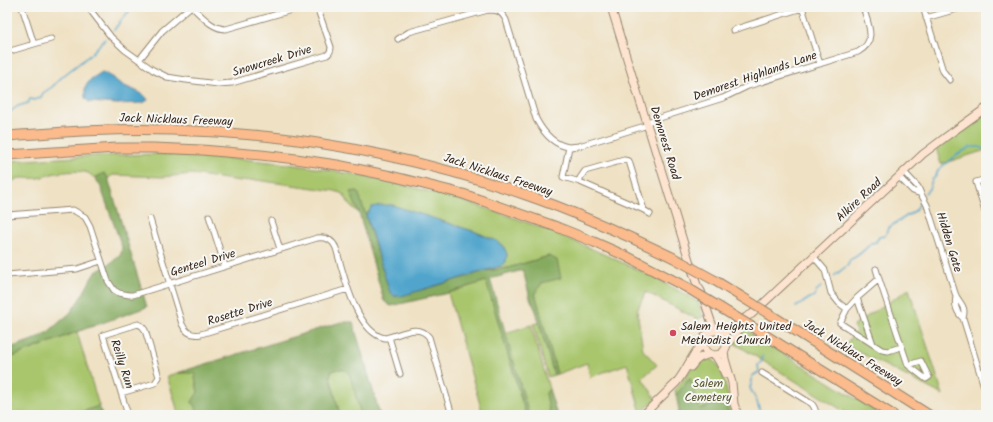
<svg xmlns="http://www.w3.org/2000/svg" width="993" height="422" font-family="Kalam,sans-serif">
	<rect width="100%" height="100%" fill="#f6f6f2"/>
	<filter id="ink" filterUnits="userSpaceOnUse"><feTurbulence type="fractalNoise" baseFrequency=".025" numOctaves="2"/><feDisplacementMap in="SourceGraphic" scale="8" xChannelSelector="R" yChannelSelector="G"/><feConvolveMatrix kernelMatrix="1 2 1 2 8 2 1 2 1" color-interpolation-filters="sRGB"/></filter>
	<filter id="wash" filterUnits="userSpaceOnUse"><feTurbulence type="fractalNoise" baseFrequency=".012" numOctaves="4" result="noise"/><feDisplacementMap in="SourceGraphic" scale="16" xChannelSelector="R" yChannelSelector="G"/><feGaussianBlur stdDeviation="0.9" result="paint"/><feColorMatrix in="noise" values="0 0 0 0 0 0 0 0 0 0 0 0 0 0 0 0 0 1.4 0 .05"/><feComposite in="paint" operator="in"/></filter>
	<g filter="url(#wash)">
		<rect width="100%" height="100%" fill="#efe1c3"/>
		<path fill="#a9c66d" stroke="#727846" d="M986,108V150L941,164L935,145Z
			M158,154C192,156 227,157 261,161C378,173 494,204 601,253C635,268 667,283 698,302L703,317L697,319L646,292L637,310L643,350L657,365L642,378L656,399L641,413L627,364L590,377L587,363L557,374L535,293L542,283L549,256L508,268L486,271L501,266L506,262L507,254L503,245L497,241L476,232L392,205L372,207L366,215L357,191L351,192L359,213L350,205L343,194L335,191L256,180L240,181L191,174L164,177L113,175L108,178L104,173L95,178C93,177 90,174 88,173C81,170 64,172 56,173C50,174 44,177 38,178C23,180 19,173 7,187V161L95,156Z
			M486,281L526,415H483L448,293Z
			M909,289L943,395L845,345L856,331L854,325Z
			M539,323L554,375L548,377L533,324Z
			M531,325L549,389L546,393L550,415H529L505,333Z
			M744,329L882,415H850L734,343Z
			M77,332L99,406L72,415H7V359Z
			M708,359C709,359 713,360 714,361C725,368 728,402 732,415H729L725,401L700,409L690,378L676,395L675,390C682,382 693,363 701,360C704,359 706,359 708,359Z
			M339,369L346,370L350,375L361,415H340L330,376L332,371Z
			M194,372L198,393L192,402L197,410L199,415H179L167,376L177,373Z"/>
		<path fill="#86ab60" stroke="#606a3f" d="M104,173L108,178L147,307L68,335L7,359V349L35,339L48,332L70,313L83,294L92,277L97,271L105,267L116,259L121,254L122,247L100,185L95,178Z
			M358,191L389,290L394,296H401L486,271L508,268L549,256L557,260L561,278L542,283L535,293L557,374L554,375L536,311L530,298L523,270L490,279L529,415H526L486,281L448,293L391,306L384,301L359,213L350,192Z
			M341,322H353L380,415H361L350,375C344,368 341,368 332,371L330,376L340,415H199L197,410L192,402L198,392L194,373H177Z
			M690,378L700,409L725,401L729,415H677L679,410L676,395Z
			M549,389L557,415H550L546,393Z
			M99,406L102,415H72Z"/>
		<path fill="#51a5cc" stroke="#466875" d="M102,72C111,75 113,79 121,84C129,89 144,92 148,100L143,103L117,104L89,102L85,98V87L91,79Z
			M380,205H392L476,232L497,241L503,245L507,254L506,262L501,266L401,296H394L389,290L366,215L372,207Z"/>
		<g fill="none" stroke-linecap="round" stroke-linejoin="round">
			<path stroke="#51a5cc" stroke-width="1.5" d="M114,30L122,19L133,7
				M7,114L18,106L28,103L30,99L35,100L41,97L43,93L52,87L63,76L90,55L105,39
				M925,193L929,189L932,180L936,176L938,170L955,156L970,147H979L986,149
				M834,276L848,265L850,260C858,256 865,250 871,243L876,242L879,237L885,236L888,228L916,210L920,202
				M796,307L810,298L815,296L816,291L821,287
				M759,415C761,406 754,396 750,388L752,381V376L759,372L758,365L762,361V356"/>
		</g>
	</g>
	<g filter="url(#ink)">
		<g fill="none" stroke-linecap="round" stroke-linejoin="round">
			<defs>
				<path id="street" d="M22,7L34,44
					M88,7L111,37L125,50L153,70L167,77L186,80L218,84L232,83L327,55C330,53 331,51 331,47L317,7
					M192,7C202,16 212,29 226,29L302,7
					M802,7L820,64
					M923,7L943,71L950,80
					M926,18L964,7
					M733,30L802,8
					M398,39L409,32L488,10C498,10 501,11 506,20L536,119C543,132 553,145 569,147C572,147 576,146 579,146L648,125
					M7,52L51,39
					M139,60L162,31L190,7
					M647,122L723,98L748,86L858,52C878,41 868,24 863,7
					M569,147L563,177L580,182L644,210L650,214
					M904,172L918,187L921,194L927,205L955,293C958,303 967,305 963,318
					M899,177L913,191L921,194
					M986,179L976,182L986,215
					M580,182V178L585,171L624,160L629,161L644,210
					M7,215L73,210L85,217L90,226L108,281L114,290L119,293L129,295H133L317,238C326,237 332,239 336,248C343,272 356,333 385,338C399,336 418,322 429,337L452,415
					M209,216L225,266
					M150,219L182,324C186,333 192,336 201,334L348,289
					M271,221L280,249
					M814,257L825,270L831,293L839,303L847,309L857,298L879,279L908,365L926,379L929,377L921,361L908,365
					M876,269L879,279
					M7,275L77,269L101,261
					M956,297C954,305 957,313 963,318L986,393
					M857,298L873,344
					M847,309L840,323L882,350L888,351L901,347
					M389,337L400,374
					M762,373L812,404L814,407L817,415
					M121,393L155,383L159,377L145,330L142,326L138,324L103,335L128,415"/>
				<path id="secondary" d="M611,7L693,273L697,285L701,291L712,324L714,329L718,332
					M703 343a12 12 0 1 1 24 0a12 12 0 1 1-24 0Z
					M721,333L733,329L746,317L752,314L923,154L947,136L986,108
					M726,346L733,337L742,326
					M724,351L725,359L732,383L734,404L738,415
					M715,355L721,365L725,374
					M691,367C696,359 701,356 711,354
					M643,415L676,383C687,370 692,353 704,341"/>
				<path id="highway" d="M7,136C62,132 117,128 172,130C294,133 411,155 526,195C576,212 624,234 672,257
					M7,155L117,148H153L202,150L261,155L296,159L337,165L391,176L463,194L557,227L594,242L626,256L686,287
					M714,280L737,294
					M774,317L929,415
					M757,330L893,415"/>
			</defs>
			<use href="#street" stroke="#958670" stroke-width="7"/>
			<use href="#secondary" stroke="#958670" stroke-width="9"/>
			<use href="#highway" stroke="#958670" stroke-width="11"/>
			<use href="#street" stroke="#fff" stroke-width="5"/>
			<use href="#secondary" stroke="#fde4d1" stroke-width="7"/>
			<use href="#highway" stroke="#fbbb8c" stroke-width="9"/>
			<defs>
				<path id="highway-bridge" d="M672,257L714,280
					M686,287L757,330
					M737,294L774,317"/>
			</defs>
			<use href="#highway-bridge" stroke="#958670" stroke-width="11" stroke-linecap="butt"/>
			<use href="#highway-bridge" stroke="#fbbb8c" stroke-width="9"/>
		</g>
	</g>
	<circle fill="#d1495b" stroke="#f6f6f2" stroke-width="1.5" cx="673" cy="333" r="4"/>
	<g text-anchor="middle" dominant-baseline="central" stroke-width="4" stroke-linejoin="round" paint-order="stroke">
		<g font-size="12" fill="#3b2a1e" stroke="#f6f6f2">
			<text transform="translate(272 61) rotate(-17)">Snowcreek Drive</text>
			<text transform="translate(755 76) rotate(-19)">Demorest Highlands Lane</text>
			<text transform="translate(176 120) rotate(2)">Jack Nicklaus Freeway</text>
			<text transform="translate(665 143) rotate(73)">Demorest Road</text>
			<text transform="translate(498 175) rotate(18)">Jack Nicklaus Freeway</text>
			<text transform="translate(859 200) rotate(-43)">Alkire Road</text>
			<text transform="translate(949 242) rotate(73)">Hidden Gate</text>
			<text transform="translate(203 263) rotate(-17)">Genteel Drive</text>
			<text transform="translate(240 312) rotate(-17)">Rosette Drive</text>
			<text transform="translate(853 353) rotate(32)">Jack Nicklaus Freeway</text>
			<text transform="translate(122 364) rotate(72)">Reilly Run</text>
		</g>
		<g font-size="12" fill="#3b2a1e" stroke="#f6f6f2" text-anchor="start">
			<text x="681" y="326">Salem Heights United<tspan x="681" dy="14">Methodist Church</tspan></text>
		</g>
		<g font-size="12" fill="#5c5936" stroke="#f6f6f2">
			<text x="708" y="383">Salem<tspan x="708" dy="14">Cemetery</tspan></text>
		</g>
	</g>
	<rect width="993" height="422" fill="none" stroke="#f6f6f2" stroke-width="24"/>
</svg>
